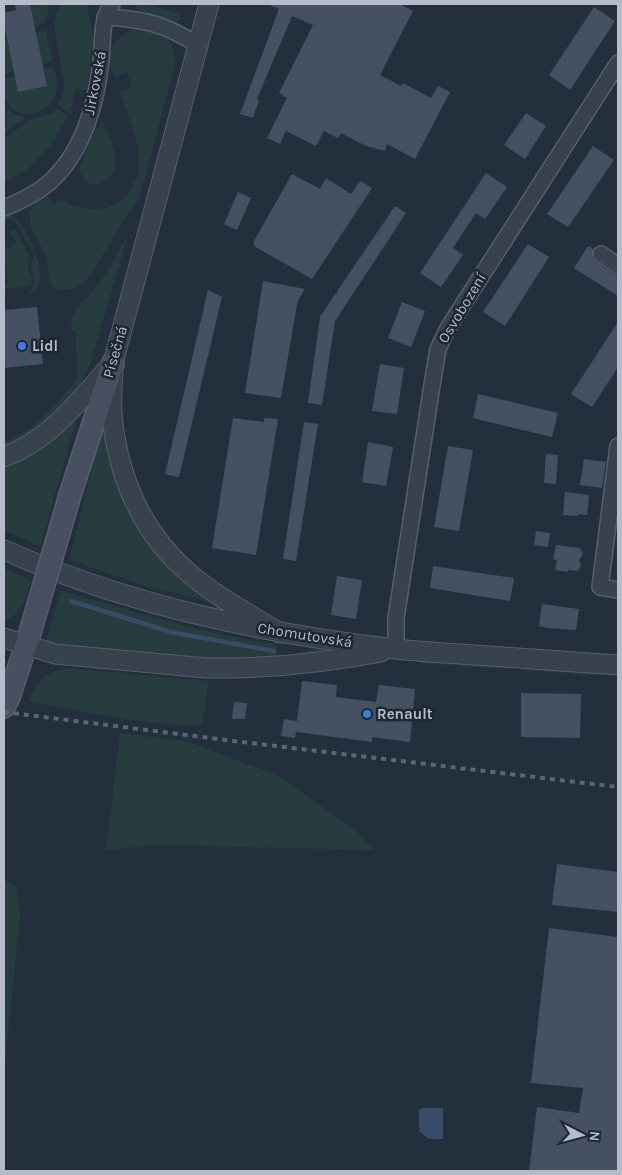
<svg xmlns="http://www.w3.org/2000/svg" width="622" height="1175" font-family="Karla,sans-serif">
	<rect width="100%" height="100%" fill="#242f3e"/>
	<path fill="#263c3f" d="M45,4H50L45,23L34,27L30,7Z
		M60,4H87L93,38L87,91L76,89L70,113L58,105L63,94L64,81L54,24Z
		M136,4H144L177,13L181,17L180,20L177,22L138,11Z
		M141,28C162,33 173,38 176,61L139,199L122,223L90,276L81,285L71,289H58L52,286L50,281L46,256L30,225V212L33,206L37,201L48,196L52,204L61,201H67V204C74,206 82,208 89,209C122,213 142,183 139,154C136,133 126,111 120,91L132,86L127,72L115,76L113,71H111C106,49 118,32 141,28Z
		M46,30L52,61L42,64L35,33Z
		M4,38H7L14,71L4,74Z
		M53,66C55,72 57,79 57,85C58,111 21,125 7,102C3,95 4,87 4,79L15,76L18,92L47,86L43,68Z
		M7,109L17,115L25,118L4,134L7,120Z
		M57,109L68,115C55,143 34,170 4,182V139L30,120L53,113Z
		M102,123L104,124C114,147 127,179 93,185L86,182L79,171C80,162 95,128 102,123Z
		M11,215C27,223 57,290 27,293L28,291L33,289C36,280 32,276 32,267C31,262 34,260 34,254L14,220L10,219L4,221V216Z
		M14,229L17,232L29,255L28,267L32,281L30,286L4,289V285H8L4,247L9,248L16,243L9,231Z
		M128,235L91,362L80,384L73,397L54,418L4,450V442C35,431 56,405 76,380L78,375L75,330L71,331C71,306 84,303 98,285C109,270 118,251 128,235Z
		M73,419L76,421L40,547L4,530V463Z
		M102,429L107,431L112,463L214,602L148,587L69,560Z
		M4,568L31,580C26,598 23,614 4,621Z
		M61,590C131,611 202,633 275,644C278,649 277,652 276,657L212,661L47,644L46,641Z
		M314,649L332,652L294,657L296,653Z
		M419,659L498,665L503,669L419,663Z
		M522,666L593,671V675L522,670Z
		M65,668L209,681L202,726C143,725 86,712 29,701C39,679 41,675 65,668Z
		M120,733L186,741L279,776L353,829L375,850L157,845L106,850Z
		M4,880L16,886L20,915L4,1074Z"/>
	<path fill="#394c67" d="M422,1108H443V1139H429L419,1131V1110Z"/>
	<g fill="none" stroke-linecap="round" stroke-linejoin="round">
		<path stroke="#394c67" stroke-width="4.5" d="M71,601L171,632L274,651"/>
	</g>
	<path fill="#455162" d="M15,4H30L47,86L18,92L4,24V13L16,10Z
		M267,4H400L413,11L380,75L401,86L403,83L431,98L438,86L450,92L415,159L387,144L385,151L366,146L341,133L338,138L324,131L316,146L286,131L280,144L267,138L287,98L279,93L313,25L292,16L257,99L259,100L253,118L240,114L279,9Z
		M594,7L615,21L570,90L549,75Z
		M526,113L546,126L525,159L504,145Z
		M593,146L614,160L568,227L547,214Z
		M486,173L507,187L485,219L476,213L453,248L463,255L441,287L420,273Z
		M292,174L320,189L326,178L351,194L360,181L372,188L312,279L254,246V241Z
		M238,192L251,198L237,230L224,224Z
		M395,206L406,213L335,321L322,405L308,403L320,317L335,294H339L336,293Z
		M528,244L549,257L505,326L483,312Z
		M588,246L593,249L592,257L596,262L613,274L618,275V296L574,268Z
		M263,281L305,289L298,300L296,310L281,398L245,393Z
		M208,290L222,297L179,477L165,474Z
		M402,302L425,311L411,347L388,338Z
		M37,307L43,364L4,368V310Z
		M618,322V367L592,407L571,394Z
		M380,364L404,368L397,414L372,411Z
		M478,394L558,413L552,437L473,418Z
		M233,418L264,422V418L278,419L256,555L212,548Z
		M304,422L318,424L296,561L283,559Z
		M368,442L393,447L386,486L362,482Z
		M448,446L473,450L459,531L434,527Z
		M546,454L558,455L556,484L544,483Z
		M584,459L606,462L602,488L580,485Z
		M565,492L589,495L587,515L578,514V516L563,515Z
		M536,531L550,533L548,547L534,545Z
		M556,545L580,548L583,554L579,560L581,565L578,571L568,570V572L555,570L557,560L553,559Z
		M433,566L514,578L510,601L430,588Z
		M337,576L362,580L356,619L331,615Z
		M542,604L579,609L576,630L548,628L539,626Z
		M302,681L337,685L336,697L376,702L379,685L415,689L410,742L372,737V742L296,732L295,738L281,736L284,719L297,721Z
		M521,693L581,694L580,738L521,737Z
		M234,702L247,703L245,719H233L232,718Z
		M557,864L618,872V912L552,905Z
		M549,928L618,937V1171H529L537,1107L579,1113L583,1088L531,1083Z"/>
	<g fill="none" stroke-linecap="round" stroke-linejoin="round">
		<defs>
			<path id="minor" d="M105,17C144,19 165,24 198,45
				M4,208C19,202 41,191 53,179C84,149 97,101 101,60C103,42 101,18 112,4
				M601,254L618,266
				M618,446L600,587L618,590
				M396,649V618L433,379L438,349L448,328L618,63"/>
			<path id="tertiary" d="M209,4L113,363C113,380 111,397 112,413C117,475 142,534 190,574C217,597 249,614 280,633
				M4,457C52,439 79,400 112,364
				M4,550C129,605 260,633 395,649C422,652 448,653 475,655C523,658 570,662 618,665
				M4,638L55,654L206,668C265,669 324,663 381,652"/>
			<path id="secondary" d="M70,495L113,363
				M4,707L9,697L29,636"/>
		</defs>
		<use href="#minor" stroke="#565f6c" stroke-width="18"/>
		<use href="#tertiary" stroke="#565f6c" stroke-width="21"/>
		<use href="#secondary" stroke="#565f6c" stroke-width="24"/>
		<use href="#minor" stroke="#38414e" stroke-width="15"/>
		<use href="#tertiary" stroke="#38414e" stroke-width="19"/>
		<use href="#secondary" stroke="#465061" stroke-width="21"/>
		<path stroke="#5a6575" stroke-width="4" stroke-dasharray="5 5" stroke-linecap="butt" d="M4,712L234,741L618,787"/>
		<defs>
			<path id="secondary-bridge" d="M29,636L70,495"/>
		</defs>
		<use href="#secondary-bridge" stroke="#565f6c" stroke-width="24" stroke-linecap="butt"/>
		<use href="#secondary-bridge" stroke="#465061" stroke-width="21"/>
	</g>
	<g fill="#3f7fe0" stroke="#1d2633" stroke-width="2">
		<circle cx="22" cy="346" r="5"/>
		<circle cx="367" cy="714" r="5"/>
	</g>
	<g text-anchor="middle" dominant-baseline="central" stroke-width="5" stroke-linejoin="round" paint-order="stroke">
		<g font-size="15" fill="#b4bcc9" stroke="#1d2633">
			<text transform="translate(95 83) rotate(-79)">Jirkovská</text>
			<text transform="translate(462 308) rotate(-59)">Osvobození</text>
			<text transform="translate(115 352) rotate(-74)">Písečná</text>
			<text transform="translate(305 635) rotate(9)">Chomutovská</text>
		</g>
		<g font-size="15" font-weight="bold" fill="#b4bcc9" stroke="#1d2633" text-anchor="start">
			<text x="32" y="346">Lidl</text>
			<text x="377" y="714">Renault</text>
		</g>
	</g>
	<rect width="622" height="1175" fill="none" stroke="#b4bcc9" stroke-width="10"/>
	<g transform="translate(582 1135) rotate(96)" stroke="#1d2633" stroke-width="4" paint-order="stroke">
	<path d="M0-4L9 19L0 12L-9 19Z" fill="#b4bcc9"/>
	<text y="-8" font-size="14" font-weight="bold" text-anchor="middle" fill="#b4bcc9">N</text>
	</g>
</svg>
